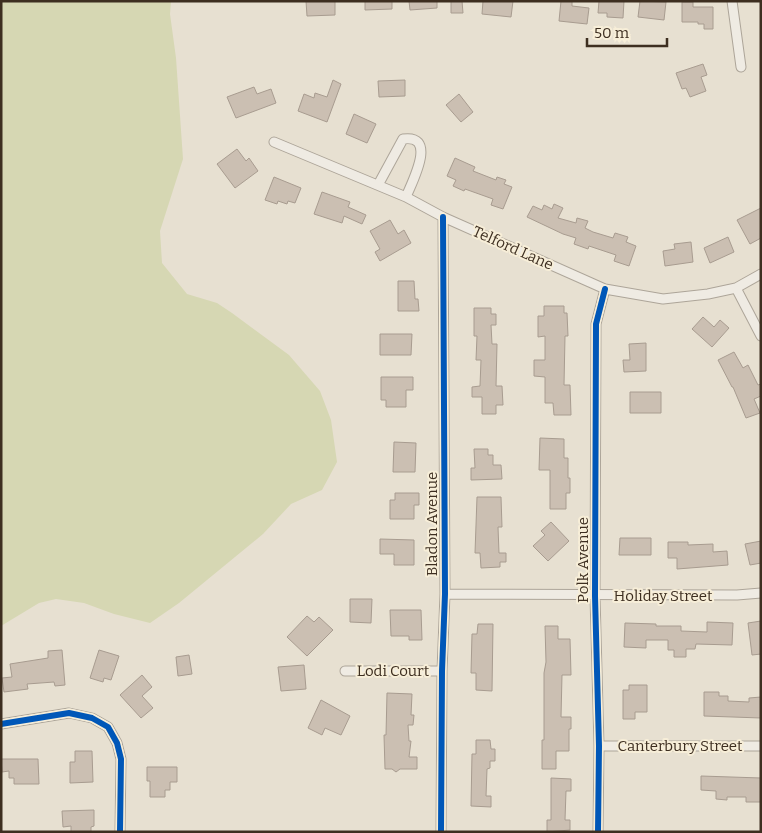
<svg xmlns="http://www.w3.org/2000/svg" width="762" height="833" font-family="Bitter,serif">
	<rect width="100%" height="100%" fill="#e7e0d1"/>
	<path fill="#d6d7b3" d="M1,1H171L170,14L176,58L183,159L160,231L162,263L187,294L217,303L232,313L289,355L320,391L331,420L337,462L322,490L291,504L263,534L179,603L150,623L114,614L84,603L56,599L39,603L1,626Z"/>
	<path fill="#cbbfb2" stroke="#a89c90" d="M306,1H335V15L307,16Z
		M365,1H392V9L365,10Z
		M409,1H437V8L410,10Z
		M451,1H462L463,13H451Z
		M483,1H513L511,17L482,14Z
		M561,1H572V6L589,8L587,24L559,21Z
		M599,1H624L623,18L607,17V13H598Z
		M640,1L666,2L664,20L638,17Z
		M682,2H693V7H713V29H704V24H698V22H682Z
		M703,64L707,75L701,77L706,91L690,97L686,88L682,89L676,73Z
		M333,80L341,84L327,122L298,111L304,94L314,98L315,93L327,97Z
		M405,80V96L379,97L378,81Z
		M254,87L257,94L271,89L276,103L236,118L227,97Z
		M459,94L473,112L461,122L446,105Z
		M354,114L376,124L367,143L346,134Z
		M237,149L246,161L249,158L258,171L235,188L217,164Z
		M455,158L475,167L473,171L496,180L497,177L506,180L504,184L512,187L503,209L491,205L493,199L465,189L464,191L453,186L456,180L447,176Z
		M274,177L301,188L295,203L288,201L287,204L278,201L277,204L265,200Z
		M322,192L350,202L348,207L366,215L362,224L344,216L342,223L314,214Z
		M554,204L563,208L558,218L576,223L577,218L588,221L585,228L593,232L613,238L615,233L628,237L626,242L636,246L629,266L614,261L616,255L589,246L588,249L574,244L576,238L563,234L527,217L533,206L542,210L544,205L552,209Z
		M761,208V238L750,244L737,220Z
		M390,220L398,234L404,230L411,243L380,261L375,252L380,249L370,231Z
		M728,237L734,252L710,263L704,248Z
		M691,242L693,262L665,266L663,251L675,249L674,244Z
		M398,281H414L415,299H418L419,311H398Z
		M544,306H564V313H567L568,336H565L564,385H570L571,415H554L553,403H545V377L534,376V360H545V336L538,337V316H544Z
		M474,308H491V314H496V325H491L492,344H497L496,386H502L503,405H496V414H482V397H472V387L480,386L481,360H476L477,336H474Z
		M703,317L714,327L720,320L729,328L712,347L692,329Z
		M380,334H412L411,355H380Z
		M646,343V371L624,372L623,360H630L629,344Z
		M734,352L743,368L748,365L758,385L761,384V396L754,399L760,413L746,418L733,387H732L718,360Z
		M381,377H413V390H406V407H386V400H381Z
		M630,392H661V413H630Z
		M540,438L564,439V458H568V478H570V493H566V509H550V470H539Z
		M394,442L416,443L415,472H393Z
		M474,449H488V455H493V465H501L502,479L471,480V468H475Z
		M395,493H419V505H414V519H390V500H395Z
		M477,497H501L502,527H498L499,553H506V562H500V567L481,568L480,553H475Z
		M551,522L569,541L548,561L533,546L545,535L541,531Z
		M620,538H651V555H619Z
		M380,539L414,540V565H394V554H380Z
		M761,541V563L750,565L745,544Z
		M668,542H688V545L713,544V552L727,551L728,565L677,569V558H668Z
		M350,599H372L371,623L350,622Z
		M390,610H421L422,640H409V636H391Z
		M307,616L314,622L319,617L333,630L307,656L287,637Z
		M761,621V654L752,655L748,623Z
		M707,622L733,623L732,645L696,644L695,649H686V657H674V650H668V640H646V648L624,647L625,623L656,624V626H681V631L707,632Z
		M478,624H493L492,691L476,690V673H471L472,634H477Z
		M545,626H558V639H570L571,675H562L561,717H571V729H569V751H556V769H542V740H544V673L546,662Z
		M62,650L65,685L55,686L54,682L27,684L28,689L4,692L2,678L12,677L10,664L48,658V651Z
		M99,650L119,656L111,680L104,678L103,682L90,678Z
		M189,655L192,674L178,676L176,657Z
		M304,665L306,689L281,691L278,667Z
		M142,675L152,687L142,696L153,708L141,718L120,695Z
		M629,685H647V712H635V719H623V690H629Z
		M704,692H719V696H728V701L749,702V698L761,697V718L704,716Z
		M387,693L412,694L411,715H414L413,725H408L409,741H411L409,757H417V769H400L396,772L392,769H385L384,735H386Z
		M321,700L350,716L341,735L325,728L322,735L308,728Z
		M476,740H490L491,749H495V761H490V768L487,769L486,796H491V807L471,806L472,754H476Z
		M75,751H92L93,782L70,783V762H75Z
		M1,759H38L39,784H14V778H9V771L2,772Z
		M147,767H177V782H170V790H165V797H150V781H147Z
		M701,776L761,778V802H746V797H727V800L716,799V791L701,790Z
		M551,778L571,779V791H566L565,820H570V830L547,832V820H551Z
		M94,810V826L91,827V832H71V826L63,827L62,811Z"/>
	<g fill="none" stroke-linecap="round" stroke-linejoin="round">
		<defs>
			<path id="street" d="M732,1L741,67
				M274,142L406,197L443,217L605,289L663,299L708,294L736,288L761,274
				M378,185L403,139C438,134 412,182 406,197
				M736,288L761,336
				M445,594L737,595L761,593
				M345,671H442
				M1,724L69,713L92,718L108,727L117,743L121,759L120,832
				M599,746H761
				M441,832L442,671L445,594L443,217
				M598,832L599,746L595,596L596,324L605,289"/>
		</defs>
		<use href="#street" stroke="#ada599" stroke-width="11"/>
		<use href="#street" stroke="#efebe3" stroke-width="9"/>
		<defs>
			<path id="cycleway" d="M1,724L69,713L92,718L108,727L117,743L121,759L120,832
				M441,832L442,671L445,594L443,217
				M598,832L599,746L595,596L596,324L605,289"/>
		</defs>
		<use href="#cycleway" stroke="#f7eed8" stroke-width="9"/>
		<use href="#cycleway" stroke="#0057b8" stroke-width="6"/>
	</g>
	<g text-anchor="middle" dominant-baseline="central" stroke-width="4" stroke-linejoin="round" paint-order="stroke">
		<g font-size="15" fill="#3d2e20" stroke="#f7eed8">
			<text transform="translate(513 248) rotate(24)">Telford Lane</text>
			<text transform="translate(432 524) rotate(-90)">Bladon Avenue</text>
			<text transform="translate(583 560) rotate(-90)">Polk Avenue</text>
			<text x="663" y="596">Holiday Street</text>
			<text x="393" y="671">Lodi Court</text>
			<text x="680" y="746">Canterbury Street</text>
		</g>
	</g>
	<rect width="762" height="833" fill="none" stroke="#3d2e20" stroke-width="5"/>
	<path d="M587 38v8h80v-8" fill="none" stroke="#3d2e20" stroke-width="2.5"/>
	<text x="594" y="38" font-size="15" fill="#3d2e20" stroke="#f7eed8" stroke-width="4" paint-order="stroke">50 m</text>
</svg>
